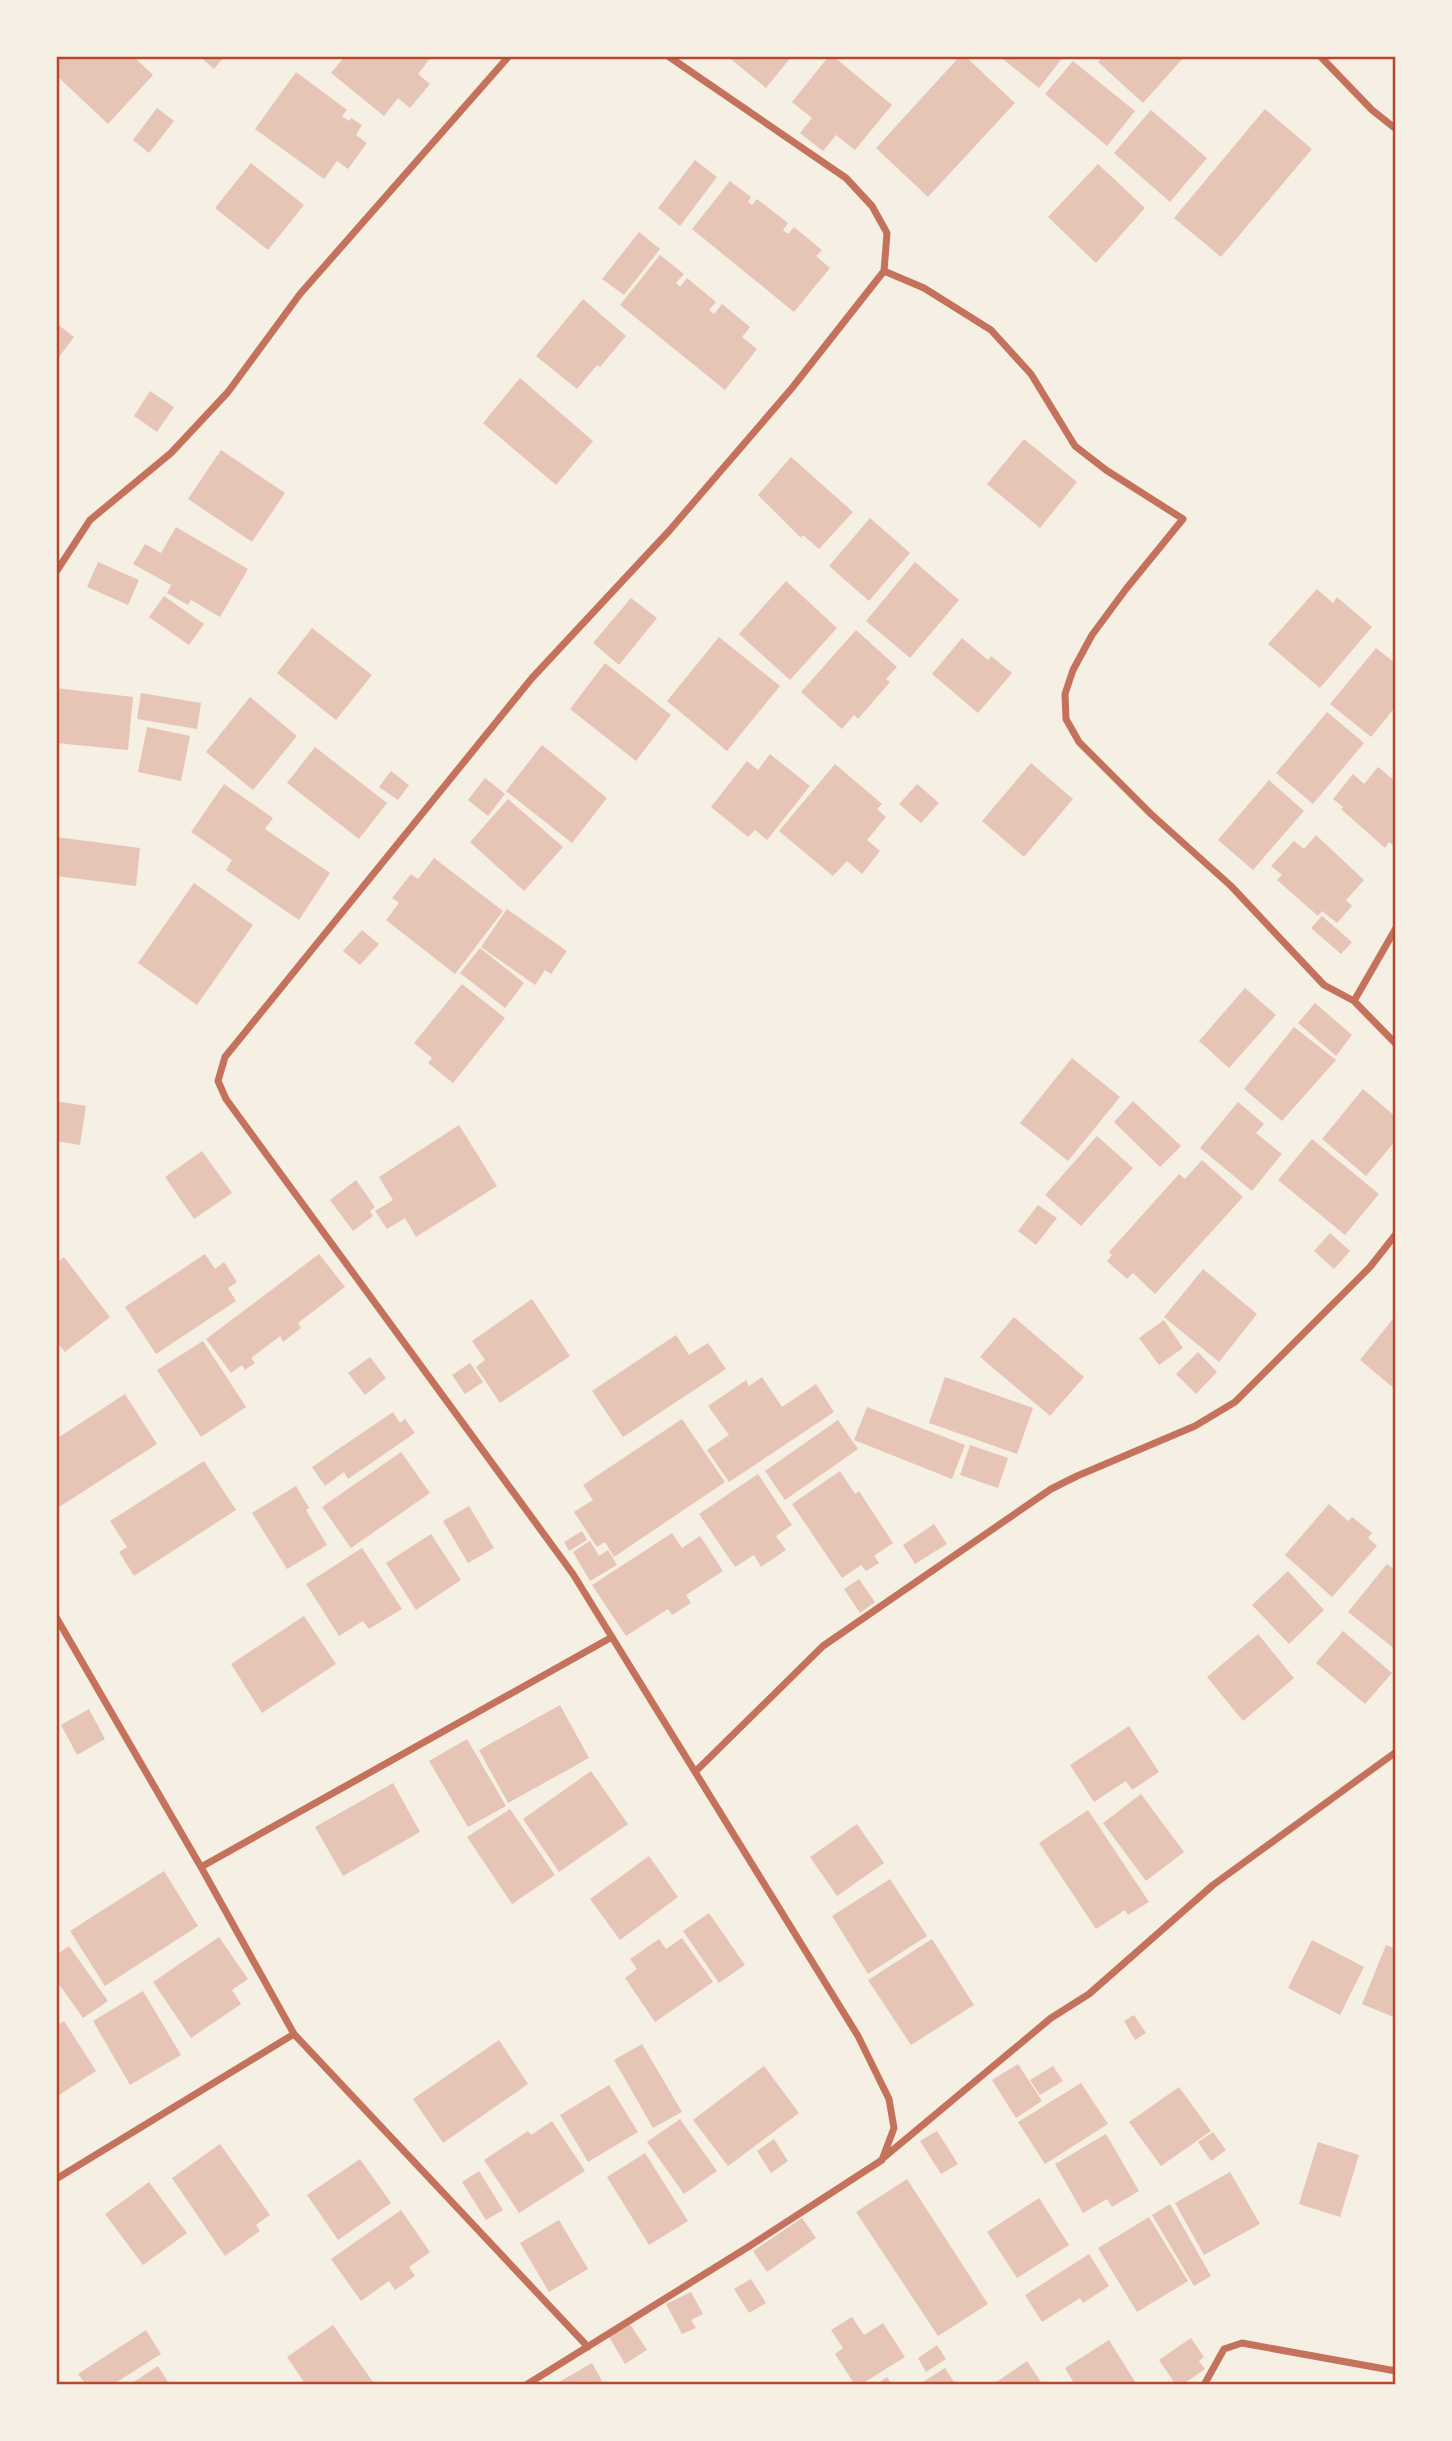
<svg xmlns="http://www.w3.org/2000/svg" width="1452" height="2441" font-family="Raleway,sans-serif">
	<rect width="100%" height="100%" fill="#f6efe4"/>
	<path fill="#e6c5b7" d="M56,56H133L153,75L108,124L56,75Z
		M199,56H225L214,69Z
		M345,56H432L418,74L430,84L410,108L398,98L384,116L331,73Z
		M727,56H792L766,88Z
		M829,56H833L892,105L855,150L836,135L823,151L800,133L812,118L792,102Z
		M960,56H965L1015,103L928,197L876,148Z
		M999,56H1064L1039,88Z
		M1104,56H1185L1143,103L1098,62Z
		M1073,61L1135,111L1107,146L1045,94Z
		M296,72L347,110L342,116L349,121L351,118L362,125L356,135L367,143L348,169L337,161L324,179L255,129Z
		M157,108L174,121L149,153L133,140Z
		M1265,109L1312,149L1221,257L1174,218Z
		M1151,110L1207,158L1170,202L1114,153Z
		M695,160L717,177L680,226L658,208Z
		M251,163L304,205L268,250L215,208Z
		M1098,164L1145,208L1096,263L1048,217Z
		M730,181L751,197L748,202L752,205L757,199L788,223L783,230L788,234L794,227L822,250L816,256L830,268L794,312L692,229Z
		M639,232L660,249L624,295L602,279Z
		M660,255L684,274L676,283L680,287L687,278L716,302L709,310L714,314L722,304L750,327L742,337L757,349L725,390L620,305Z
		M583,299L626,336L600,367L597,365L577,389L536,356Z
		M56,323L74,337L56,361Z
		M520,378L593,441L556,485L483,423Z
		M150,391L174,407L157,432L134,416Z
		M1024,439L1077,482L1040,528L987,484Z
		M221,450L285,493L252,542L188,499Z
		M791,457L853,512L819,549L803,535L801,538L758,495Z
		M870,518L910,553L869,601L829,566Z
		M176,527L248,569L220,617L191,600L188,605L167,593L171,585L133,564L145,544L161,553Z
		M98,562L139,580L128,605L87,587Z
		M915,562L959,600L910,658L866,621Z
		M786,581L837,628L790,680L739,634Z
		M1317,589L1333,603L1337,597L1372,627L1320,688L1268,644Z
		M164,596L204,624L189,645L149,617Z
		M631,598L657,618L619,665L593,643Z
		M312,628L372,675L336,720L277,673Z
		M856,630L897,667L886,679L890,682L858,719L854,715L842,729L801,692Z
		M719,637L780,686L727,751L667,701Z
		M962,638L988,660L991,656L1012,673L978,713L932,674Z
		M1376,648L1396,664V706L1371,737L1330,704Z
		M605,663L671,715L636,761L570,709Z
		M56,688L133,697L128,750L56,743Z
		M141,693L201,703L197,729L137,719Z
		M250,697L297,736L253,790L206,752Z
		M1327,712L1364,743L1313,804L1276,773Z
		M147,727L190,736L181,781L138,772Z
		M542,745L607,798L572,843L506,791Z
		M315,747L387,803L359,839L287,783Z
		M770,754L810,786L767,840L755,830L748,837L711,807L747,761L758,770Z
		M1031,763L1073,799L1024,857L982,821Z
		M835,764L882,804L877,809L886,817L867,840L880,851L862,874L847,861L833,876L779,831Z
		M1378,767L1396,782V848L1389,842L1385,848L1341,809L1343,807L1333,799L1353,774L1364,784Z
		M391,771L409,785L398,800L379,787Z
		M485,778L505,794L488,816L468,800Z
		M1269,780L1304,811L1253,870L1218,840Z
		M224,784L273,818L265,829L330,873L299,920L226,870L232,860L191,832Z
		M917,784L939,803L921,823L899,804Z
		M508,799L563,847L524,891L470,842Z
		M1316,835L1364,880L1346,900L1352,906L1337,923L1322,911L1318,916L1277,880L1282,875L1271,866L1294,841L1304,849Z
		M56,837L140,848L136,886L56,876Z
		M434,858L503,911L455,974L386,920L399,903L392,898L411,874L418,879Z
		M194,883L253,925L197,1005L138,963Z
		M507,909L567,951L551,974L545,970L535,985L481,947Z
		M1322,916L1352,942L1341,954L1311,928Z
		M362,930L379,944L360,965L343,951Z
		M480,948L524,983L505,1008L460,973Z
		M462,984L505,1018L453,1083L428,1063L432,1058L414,1043Z
		M1245,988L1276,1015L1229,1068L1199,1041Z
		M1315,1003L1352,1035L1336,1056L1298,1023Z
		M1294,1027L1336,1060L1282,1121L1244,1089Z
		M1072,1058L1120,1097L1068,1161L1020,1123Z
		M1363,1089L1396,1117V1140L1366,1176L1322,1139Z
		M56,1101L86,1106L80,1145L56,1141Z
		M1133,1101L1181,1146L1160,1167L1114,1122Z
		M1238,1102L1264,1124L1256,1133L1282,1154L1252,1191L1200,1148Z
		M459,1125L497,1186L416,1237L405,1218L387,1229L375,1211L393,1200L379,1177Z
		M1097,1136L1133,1168L1081,1226L1045,1195Z
		M1312,1139L1379,1194L1345,1235L1278,1180Z
		M202,1151L232,1193L194,1219L165,1177Z
		M1202,1160L1243,1197L1155,1294L1133,1273L1127,1279L1107,1261L1112,1255L1109,1252L1179,1174L1185,1179Z
		M356,1180L375,1207L370,1211L373,1216L353,1231L330,1200Z
		M1038,1205L1057,1218L1036,1245L1018,1231Z
		M1330,1233L1350,1251L1334,1269L1314,1251Z
		M205,1254L215,1269L224,1262L237,1282L228,1288L236,1301L156,1354L125,1307Z
		M319,1254L345,1287L298,1323L301,1328L283,1342L280,1336L251,1358L255,1363L245,1370L242,1365L231,1373L206,1339Z
		M64,1257L110,1317L65,1352L56,1341V1263Z
		M1203,1269L1257,1314L1219,1362L1164,1317Z
		M532,1299L570,1356L500,1403L476,1367L485,1360L472,1341Z
		M1396,1315V1390L1360,1360Z
		M1014,1317L1084,1377L1050,1416L980,1357Z
		M1164,1320L1183,1348L1159,1365L1139,1338Z
		M676,1335L689,1355L708,1343L726,1369L623,1437L592,1391Z
		M203,1341L246,1407L201,1437L157,1370Z
		M1198,1352L1217,1372L1196,1394L1176,1374Z
		M370,1357L386,1378L365,1395L348,1373Z
		M470,1363L483,1382L465,1394L452,1375Z
		M762,1377L782,1407L816,1384L834,1412L729,1482L707,1450L729,1435L708,1406L746,1380L749,1386Z
		M945,1377L1033,1408L1017,1454L929,1423Z
		M125,1394L157,1444L56,1509V1439Z
		M867,1407L965,1445L952,1479L854,1440Z
		M393,1412L400,1423L405,1419L415,1433L348,1479L344,1472L325,1486L312,1467Z
		M682,1419L725,1482L614,1557L605,1542L597,1547L574,1512L593,1500L583,1485Z
		M838,1420L858,1449L785,1500L765,1471Z
		M970,1445L1008,1458L998,1488L960,1475Z
		M401,1452L430,1493L351,1548L322,1507Z
		M204,1461L236,1510L134,1576L119,1552L127,1547L110,1521Z
		M840,1471L855,1494L859,1491L893,1543L874,1556L879,1563L866,1571L861,1565L842,1578L792,1504Z
		M758,1474L792,1525L776,1536L786,1550L761,1567L754,1555L735,1567L699,1514Z
		M296,1486L309,1508L306,1510L327,1545L287,1569L252,1513Z
		M1329,1504L1348,1521L1352,1517L1372,1533L1368,1538L1377,1546L1332,1597L1285,1555Z
		M469,1506L494,1548L468,1563L443,1521Z
		M934,1524L947,1544L915,1564L903,1545Z
		M582,1531L587,1540L569,1551L564,1542Z
		M672,1533L682,1548L700,1536L723,1571L686,1595L691,1603L672,1615L668,1609L626,1636L592,1585Z
		M431,1534L461,1580L416,1610L386,1563Z
		M590,1541L599,1556L608,1550L617,1565L590,1581L573,1552Z
		M362,1548L402,1609L369,1629L363,1621L339,1636L306,1584Z
		M1387,1564L1396,1571V1650L1348,1612Z
		M1288,1571L1324,1610L1289,1644L1252,1605Z
		M859,1579L875,1602L860,1613L844,1589Z
		M304,1616L336,1664L262,1713L231,1664Z
		M1343,1631L1392,1673L1365,1704L1316,1663Z
		M1258,1634L1294,1678L1243,1721L1207,1677Z
		M560,1705L589,1758L508,1803L479,1750Z
		M89,1709L105,1739L77,1755L61,1725Z
		M1129,1726L1159,1772L1132,1790L1126,1781L1094,1802L1070,1765Z
		M467,1739L506,1806L468,1827L429,1761Z
		M591,1771L628,1824L559,1872L523,1819Z
		M393,1783L420,1832L343,1876L315,1827Z
		M1141,1794L1184,1852L1146,1881L1103,1823Z
		M510,1809L555,1875L512,1904L467,1837Z
		M1088,1810L1149,1902L1128,1915L1125,1910L1096,1929L1039,1843Z
		M857,1824L884,1863L837,1896L810,1857Z
		M649,1856L678,1897L620,1940L590,1899Z
		M164,1871L198,1926L105,1986L70,1931Z
		M890,1879L927,1936L868,1974L832,1916Z
		M709,1913L745,1965L719,1983L683,1931Z
		M219,1937L248,1979L232,1990L241,2004L191,2038L153,1982Z
		M682,1938L713,1982L655,2022L625,1978L637,1969L630,1959L659,1939L666,1949Z
		M932,1939L974,2005L911,2045L868,1980Z
		M1312,1940L1364,1967L1340,2015L1288,1988Z
		M1386,1945L1396,1949V2018L1362,2004Z
		M69,1946L108,2001L83,2018L56,1980V1955Z
		M143,1991L181,2055L130,2085L93,2021Z
		M1134,2015L1146,2033L1135,2040L1124,2021Z
		M64,2021L96,2071L56,2097V2026Z
		M499,2040L528,2084L443,2143L413,2099Z
		M642,2044L682,2112L653,2128L614,2060Z
		M1018,2064L1042,2101L1016,2118L992,2080Z
		M764,2066L799,2113L728,2166L693,2120Z
		M1053,2066L1063,2081L1040,2095L1030,2080Z
		M1081,2083L1108,2124L1045,2164L1018,2122Z
		M609,2085L638,2132L588,2162L560,2115Z
		M1179,2087L1211,2131L1161,2166L1129,2122Z
		M680,2119L717,2171L684,2194L647,2142Z
		M552,2121L585,2171L519,2213L484,2160L528,2131L531,2135Z
		M937,2131L958,2164L941,2174L920,2141Z
		M1213,2132L1226,2150L1211,2161L1198,2142Z
		M1106,2134L1139,2191L1112,2207L1107,2199L1083,2213L1055,2164Z
		M774,2139L788,2161L771,2173L757,2151Z
		M1318,2142L1359,2155L1340,2217L1299,2204Z
		M220,2144L270,2215L256,2225L260,2231L225,2256L172,2178Z
		M645,2153L688,2221L649,2245L607,2177Z
		M360,2159L391,2203L338,2240L307,2195Z
		M479,2171L503,2210L486,2220L462,2182Z
		M1230,2172L1260,2224L1204,2255L1175,2203Z
		M907,2179L988,2304L938,2336L856,2212Z
		M149,2182L187,2233L143,2265L105,2214Z
		M1039,2198L1069,2245L1017,2278L987,2232Z
		M1170,2204L1211,2276L1194,2286L1152,2215Z
		M401,2210L430,2252L409,2267L415,2276L395,2290L389,2281L361,2301L331,2259Z
		M1149,2217L1188,2281L1137,2312L1098,2248Z
		M802,2218L816,2238L767,2272L753,2251Z
		M559,2220L588,2269L549,2292L520,2243Z
		M1089,2254L1109,2286L1083,2303L1080,2298L1042,2322L1025,2295Z
		M751,2279L766,2303L749,2313L734,2289Z
		M691,2292L703,2314L691,2320L696,2328L682,2334L666,2304Z
		M852,2317L864,2335L883,2323L905,2357L860,2385H855L835,2354L843,2348L831,2330Z
		M630,2324L647,2350L625,2364L609,2337Z
		M333,2325L375,2385H306L287,2357Z
		M146,2330L161,2354L112,2385H86L78,2374Z
		M1191,2338L1204,2357L1199,2361L1205,2369L1182,2385H1176L1159,2360Z
		M1109,2340L1137,2385H1075L1065,2368Z
		M937,2345L946,2359L926,2372L918,2358Z
		M1027,2361L1043,2385H992Z
		M592,2363L602,2381L594,2385H554Z
		M158,2366L170,2385H129Z
		M945,2368L956,2385H918Z
		M887,2377L892,2385H875Z"/>
	<g fill="none" stroke-linecap="round" stroke-linejoin="round">
		<path stroke="#c5725c" stroke-width="7" d="M1320,56L1372,110L1396,129
			M884,271L924,288L991,330L1031,374L1075,446L1106,470L1183,519L1126,589L1092,635L1073,670L1065,694L1066,719L1079,742L1151,814L1231,886L1324,985L1354,1001L1396,1044
			M56,572L90,520L171,453L228,392L300,294L509,56
			M1354,1001L1396,928
			M56,1617L201,1867L294,2034L588,2347
			M695,1772L823,1646L1051,1489L1077,1476L1195,1426L1235,1402L1370,1267L1396,1234
			M201,1867L612,1637
			M882,2159L1051,2018L1089,1994L1213,1885L1396,1752
			M56,2179L294,2034
			M526,2385L748,2247L882,2160L894,2128L889,2099L858,2036L573,1574L226,1099L218,1081L225,1057L532,678L669,531L792,388L884,271L887,233L872,206L846,178L668,56
			M1204,2385L1224,2349L1242,2343L1396,2371"/>
	</g>
	<rect width="1452" height="2441" fill="none" stroke="#f6efe4" stroke-width="116"/>
	<rect x="58" y="58" width="1336" height="2325" fill="none" stroke="#b5482f" stroke-width="2.5"/>
</svg>
